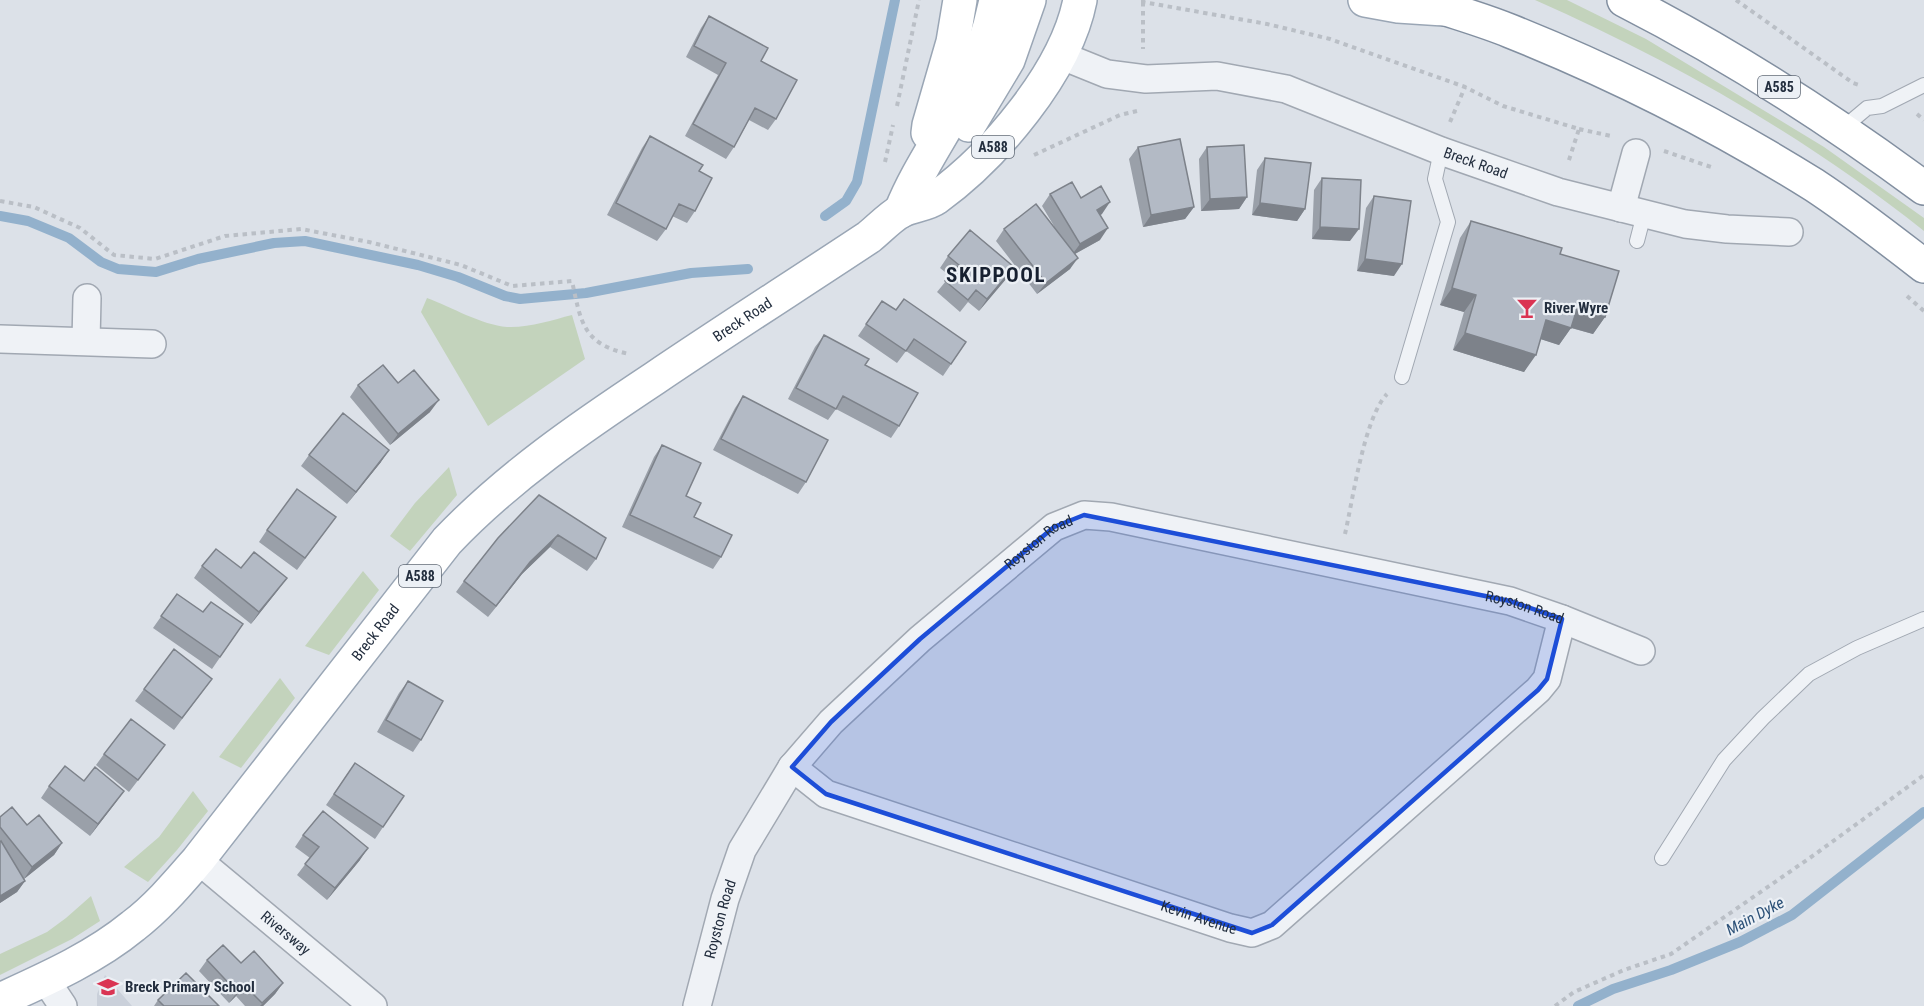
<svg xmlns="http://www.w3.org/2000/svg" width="1924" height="1006" font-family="'Roboto Condensed',sans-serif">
	<rect width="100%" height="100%" fill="#dce1e8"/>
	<path fill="#cad0da" d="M105,975L132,1006H97V994Z"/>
	<path fill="#c3d3bc" d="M1535,0H1567L1646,39L1824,147L1924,218V231C1808,138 1671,60 1535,0Z
		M427,298C451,307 482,325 507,327C529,328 552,320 572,315L585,359L488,426L421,312Z
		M449,467L457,495L410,551L390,536L415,503Z
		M363,571L379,590L329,655L305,646Z
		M280,678L295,698L241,768L219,757Z
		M193,791L208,811L177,850L148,882L124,867L159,837Z
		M91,896L100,921L72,939L0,975V954L47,932L66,918Z"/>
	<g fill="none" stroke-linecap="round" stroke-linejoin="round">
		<path stroke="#93b1cc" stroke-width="10" d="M0,216L28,221L69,238L101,262L118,269L156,272L198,259L274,243L305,241L418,265L458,277L505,296L520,299L586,293L691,273L748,269
			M825,216L846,201L857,182L895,0
			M1578,1006L1613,989L1671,970L1740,942L1792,915L1924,812"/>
		<defs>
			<path id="service" d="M1842,129L1867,108L1882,106L1924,85
				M1637,241L1644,214
				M1402,377L1448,222L1435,179L1441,151
				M1662,858L1724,760L1763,718L1809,674L1857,648L1924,619"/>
			<g id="minor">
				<path id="s1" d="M1060,55L1107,74L1146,79L1217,76L1286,89L1441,151L1558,192L1685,224L1727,229L1789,232"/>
				<path d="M1621,208L1636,153"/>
				<path d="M0,339L152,344"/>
				<path d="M86,341L87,298"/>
				<path id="s2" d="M792,767L826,794L1230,928L1252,933L1272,925L1538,690L1547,679L1562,619"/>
				<path id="s3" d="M198,860L373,1006"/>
				<path d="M45,979L63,1006"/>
				<path id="s4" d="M697,1006L725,899L742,850L792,767L831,722L920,639L1054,527L1084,515L1111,517L1510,601L1562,619L1641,651"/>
			</g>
			<g id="primary">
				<path d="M1365,0L1398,6L1444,9"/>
				<path d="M969,125L1008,60L1029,0"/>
				<path d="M928,133L929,125L953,42L960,0"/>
				<path d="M901,211C918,168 947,130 967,88C980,60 990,30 996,0"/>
				<path id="s5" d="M0,1000C46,979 94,958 133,926C158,907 178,883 198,860L447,541C508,477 581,427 655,378C726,330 798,284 869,237C879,229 890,217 901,211C912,205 926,205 936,198C994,156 1066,72 1080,0"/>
			</g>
			<path id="trunk" d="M1420,0C1450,11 1481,19 1510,31C1615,73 1718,125 1814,185C1852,210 1888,238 1924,266
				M1624,0C1730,54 1829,118 1924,188"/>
		</defs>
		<use href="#service" stroke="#a1a8b2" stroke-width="16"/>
		<use href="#minor" stroke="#a1a8b2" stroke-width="30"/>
		<use href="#primary" stroke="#9aa6b5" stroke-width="36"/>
		<use href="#trunk" stroke="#828fa0" stroke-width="36"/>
		<path stroke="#babfc6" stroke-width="4" stroke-dasharray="4.5 4.5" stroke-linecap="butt" d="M1143,0V2L1267,24L1330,39L1465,87L1503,106L1579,129L1568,163
			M1736,0L1853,83L1859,85
			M1143,2V49
			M897,106L919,0
			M1917,114L1924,120
			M1450,122L1465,87
			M1579,129L1611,136
			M1664,151L1711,167
			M1034,155L1120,115L1137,111
			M885,162L893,125
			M0,201L34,207L80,228L114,255L155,259L225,236L301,229L369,242L461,265L512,286L572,281C581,323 583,344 629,354
			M1907,296L1924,311
			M1345,534C1353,499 1364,418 1387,394
			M1555,1006L1574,992L1624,970L1671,954L1814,855L1924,775"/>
		<use href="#service" stroke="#eff2f6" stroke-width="14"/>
		<use href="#minor" stroke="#eff2f6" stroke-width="27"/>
		<use href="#primary" stroke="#fff" stroke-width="33"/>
		<use href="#trunk" stroke="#fff" stroke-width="33"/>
	</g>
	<path fill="#9aa0a9" d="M709,16L761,61L776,119L768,130L749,120L734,147L726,159L685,136L718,75L686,57L701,28Z
		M650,136L699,171L695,211L687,223L672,216L666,229L657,241L607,215L642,148Z
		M1138,147L1194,207L1185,219L1143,227L1129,159Z
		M1207,147L1247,197L1239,209L1201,211L1199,159Z
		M1265,158L1305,209L1297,221L1252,215L1257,170Z
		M1322,178L1350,241L1312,239L1314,190Z
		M1050,194L1081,198L1102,214L1100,215V240L1075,254L1070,269L1037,294L996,241L1004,229L1054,226L1042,206Z
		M1374,196L1394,276L1357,271L1366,208Z
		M1471,221L1560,254L1605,317L1593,334L1571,328L1559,345L1541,339L1524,372L1453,350L1464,312L1440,305L1460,238Z
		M948,256L1006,279L979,311L968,302L960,312L937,292L950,276L940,268Z
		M882,301L896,310L966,342L943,376L906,351L897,363L858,336Z
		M824,335L865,365L899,426L891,438L836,409L828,420L788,399L815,347Z
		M398,383L430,412L390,445L350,397L358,385Z
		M743,396L806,482L798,494L713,450L735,408Z
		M662,445L686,496L694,517L721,557L713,569L622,527L654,457Z
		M309,455L381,462L347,504L301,466Z
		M539,495L596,559L587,571L550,547L522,574L488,617L456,592L464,581Z
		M336,517L297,570L259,542L267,530Z
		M202,566L241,568L278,590L251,624L194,578Z
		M177,594L203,612L243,624L212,669L153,628Z
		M212,679L174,730L135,701L144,689Z
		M408,681L421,740L413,752L377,732L399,693Z
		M104,754L156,757L129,792L96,765Z
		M355,763L404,796L375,839L326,805Z
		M84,781L116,802L90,836L41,798L49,786Z
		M0,817L27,825L62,843L54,855L24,879L25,881L17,892L0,903Z
		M303,835L360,860L327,900L297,875L310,858L295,847Z
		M207,960L241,963L283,983L275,994L263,1006H245L236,996L229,1003L199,971Z
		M158,1000L219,1006H154Z"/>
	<path fill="#7d828a" d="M1247,197L1239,209L1201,211L1210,199Z
		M1110,202L1102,214L1089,222L1097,210Z
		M1260,203L1305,209L1297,221L1252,215Z
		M1194,207L1185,219L1143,227L1151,215Z
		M1320,227L1359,229L1350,241L1312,239Z
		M1108,228L1100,240L1071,256L1080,244Z
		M1078,258L1070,269L1037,294L1046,283Z
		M1365,259L1402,264L1394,276L1357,271Z
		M1014,267L1006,279L979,311L987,299Z
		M1452,288L1476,295L1464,312L1440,305Z
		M1577,309L1605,317L1593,334L1565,326Z
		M1546,320L1571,328L1559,345L1534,337Z
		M1465,333L1536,355L1524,372L1453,350Z
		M439,400L430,412L390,445L398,434Z
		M389,450L381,462L347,504L356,492Z
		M558,535L550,547L522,574L488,617L530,562Z
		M287,578L278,590L251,624L259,612Z
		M124,791L116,802L90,836L98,824Z
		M62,843L54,855L24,879L32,867Z
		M368,848L360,860L327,900L335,888Z
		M25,881L17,892L0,903V896Z
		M283,983L275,994L263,1006H260Z
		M244,985L236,996L229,1003L237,992Z"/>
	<path fill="#b3bac5" stroke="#7d828a" stroke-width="1.5" d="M709,16L768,48L761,61L797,80L776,119L755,108L734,147L693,124L726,63L694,46Z
		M650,136L703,165L699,171L712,178L695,211L679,204L666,229L616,203Z
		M1180,139L1194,207L1151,215L1138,147Z
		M1244,145L1247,197L1210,199L1207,147Z
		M1265,158L1311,163L1305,209L1260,203Z
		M1322,178L1361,180L1359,229L1320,227Z
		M1072,182L1081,198L1101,186L1110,202L1097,210L1108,228L1080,244L1050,194Z
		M1374,196L1411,201L1402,264L1365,259Z
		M1036,204L1078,258L1046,283L1004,229Z
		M1471,221L1562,248L1560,254L1619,271L1605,317L1577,309L1571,328L1546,320L1536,355L1465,333L1476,295L1452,288Z
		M970,230L1014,267L987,299L976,290L968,300L945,281L959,265L948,256Z
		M904,299L966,342L951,364L914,339L906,351L866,324L882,301L896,310Z
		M824,335L869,359L865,365L918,393L899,426L843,396L836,409L796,388Z
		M383,365L398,383L414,370L439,400L398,434L358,385Z
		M743,396L828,440L806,482L721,439Z
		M343,413L389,450L356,492L309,455Z
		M662,445L701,463L686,496L701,503L694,517L732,535L721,557L630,515Z
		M297,489L336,517L305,558L267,530Z
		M539,495L606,538L596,559L558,535L530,562L496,606L464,581L498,538Z
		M216,549L241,568L254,552L287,578L259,612L202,566Z
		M177,594L203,612L211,602L243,624L220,657L161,616Z
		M174,649L212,679L182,718L144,689Z
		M408,681L443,701L421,740L386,720Z
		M131,719L165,745L138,780L104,754Z
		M355,763L404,796L383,827L334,794Z
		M65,766L84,781L95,767L124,791L98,824L49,786Z
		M12,807L27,825L39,815L62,843L32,867L0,827V817Z
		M323,811L368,848L335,888L305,864L319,847L303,835Z
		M1,841L25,881L0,896V842Z
		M223,945L241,963L254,951L283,983L262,1003L244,985L237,992L207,960Z
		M186,973L219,1006H164L158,1000Z"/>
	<path fill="#1d4ed8" fill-opacity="0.2" stroke="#1d4ed8" stroke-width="4.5" stroke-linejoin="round" d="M1084,515L1510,601L1562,619L1547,679L1538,690L1272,925L1252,933L826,794L792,767L831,722L920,639L1054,527Z"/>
	<defs>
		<symbol id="bar-bare" viewBox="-9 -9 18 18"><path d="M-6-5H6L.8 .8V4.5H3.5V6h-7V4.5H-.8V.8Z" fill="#da3453" stroke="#ecf0f5" stroke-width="2.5" paint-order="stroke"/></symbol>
		<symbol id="school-bare" viewBox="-9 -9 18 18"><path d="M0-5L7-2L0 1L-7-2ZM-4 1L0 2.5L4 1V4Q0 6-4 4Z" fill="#da3453" stroke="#ecf0f5" stroke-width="2.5" paint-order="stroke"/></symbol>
	</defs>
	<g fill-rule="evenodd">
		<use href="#bar-bare" x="1512" y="293" width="30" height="30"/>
		<use href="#school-bare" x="93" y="972" width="30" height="30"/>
	</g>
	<g text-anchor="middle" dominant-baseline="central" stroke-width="4.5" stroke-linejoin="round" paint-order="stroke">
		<g fill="#ecf0f5" stroke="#606976" stroke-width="1.5">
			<rect x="1758" y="76" width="42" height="22" rx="4.5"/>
			<rect x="972" y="136" width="42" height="22" rx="4.5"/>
			<rect x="399" y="565" width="42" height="22" rx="4.5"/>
		</g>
		<g font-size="14" font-weight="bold" fill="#242f3f">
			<text x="1779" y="87">A585</text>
			<text x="993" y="147">A588</text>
			<text x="420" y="576">A588</text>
		</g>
		<g font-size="15" fill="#242f3f" stroke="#ecf0f5">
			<text stroke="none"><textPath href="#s1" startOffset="435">Breck Road</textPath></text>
			<text stroke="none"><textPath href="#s5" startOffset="1020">Breck Road</textPath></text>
			<text stroke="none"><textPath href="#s4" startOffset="594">Royston Road</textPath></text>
			<text stroke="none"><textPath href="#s4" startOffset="1098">Royston Road</textPath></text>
			<text stroke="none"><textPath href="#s5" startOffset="534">Breck Road</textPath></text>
			<text stroke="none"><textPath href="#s2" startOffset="436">Kevin Avenue</textPath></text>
			<text stroke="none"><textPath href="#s4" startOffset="90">Royston Road</textPath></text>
			<text stroke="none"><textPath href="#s3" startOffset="114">Riversway</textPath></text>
		</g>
		<g font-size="15" font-weight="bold" fill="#242f3f" stroke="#ecf0f5" text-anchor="start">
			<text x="1544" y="308">River Wyre</text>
			<text x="125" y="987">Breck Primary School</text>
		</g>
		<g font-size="16" font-style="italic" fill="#2b5077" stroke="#ecf0f5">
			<text transform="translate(1755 916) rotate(-28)">Main Dyke</text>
		</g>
		<g font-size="21" font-weight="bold" letter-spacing="1.5" fill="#172030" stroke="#ecf0f5">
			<text x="996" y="275">SKIPPOOL</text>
		</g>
	</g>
</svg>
